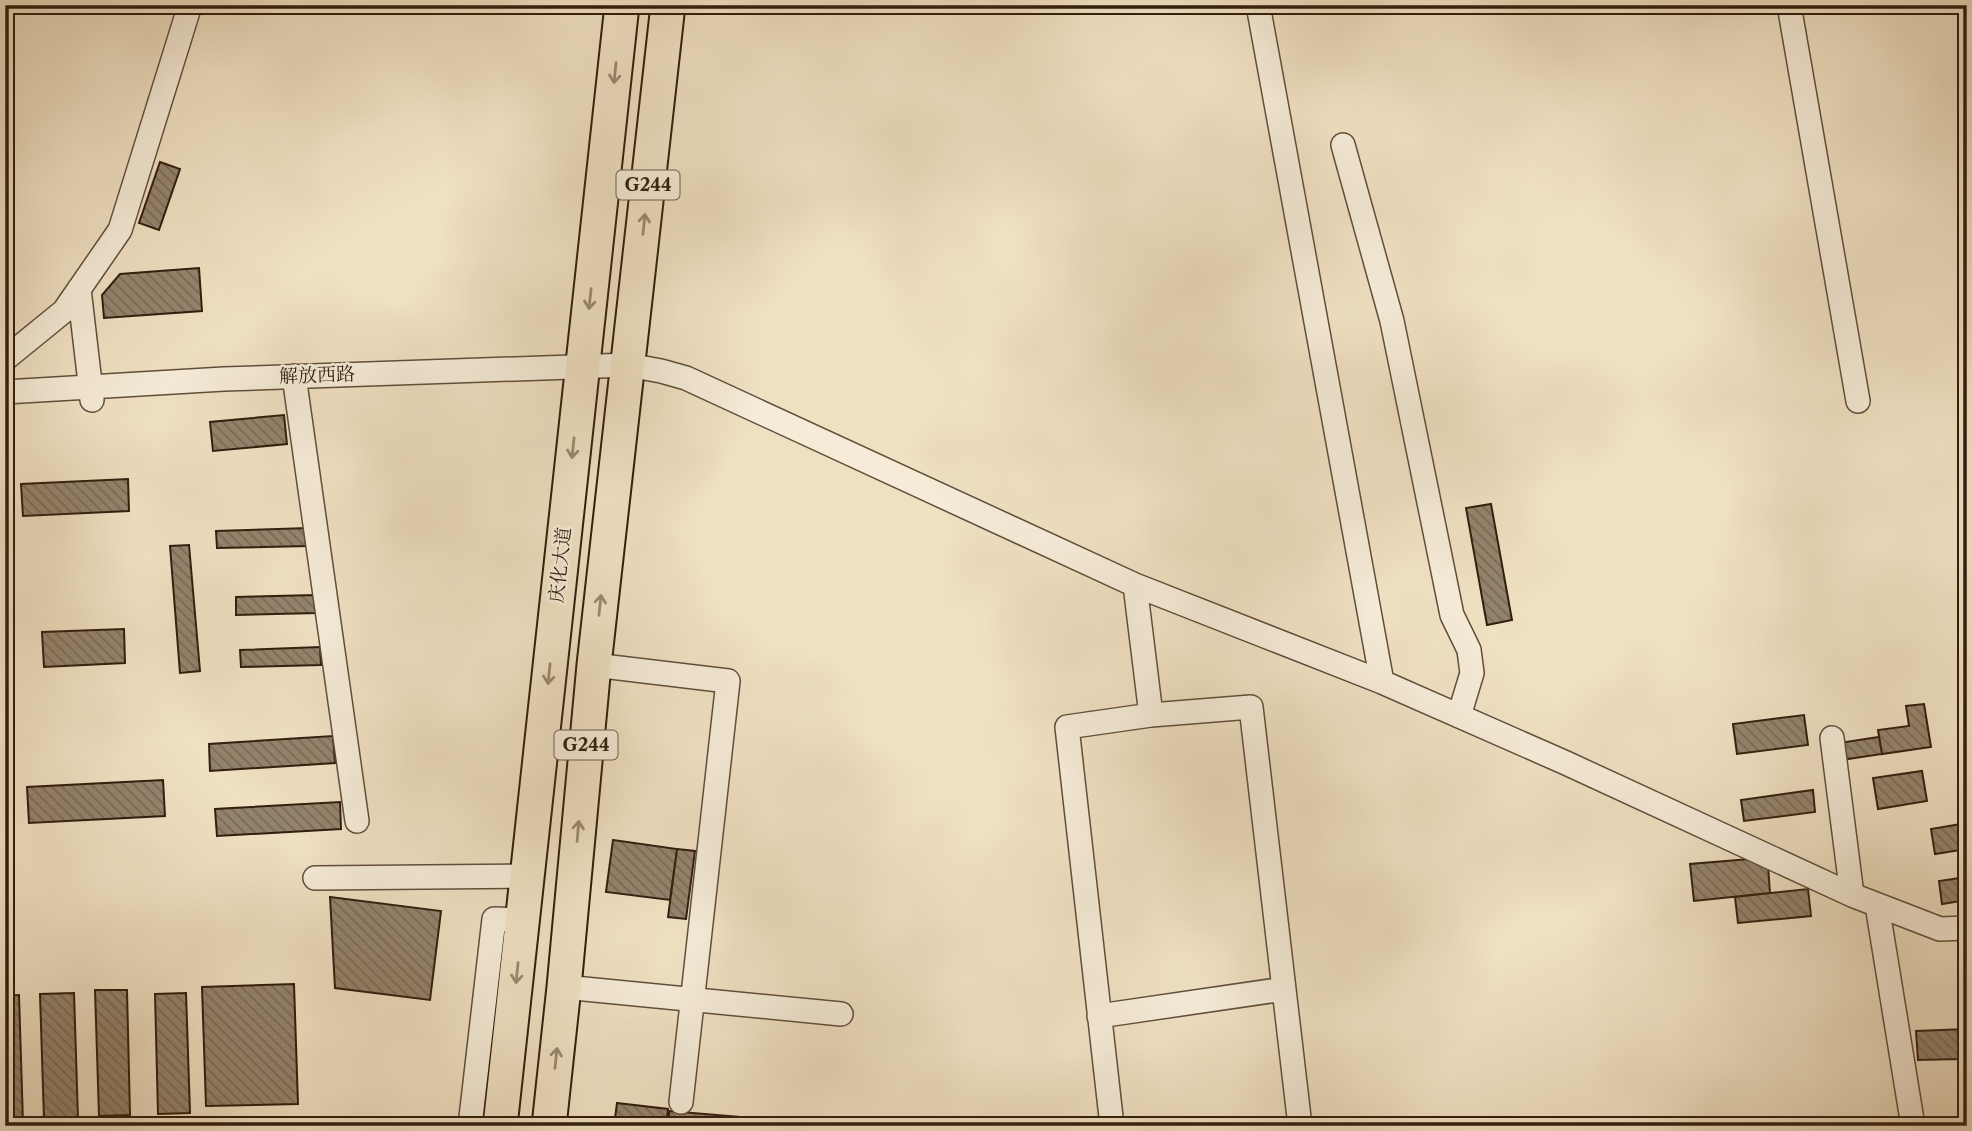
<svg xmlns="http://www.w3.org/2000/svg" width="1972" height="1131" font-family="'Libre Caslon Text','Noto Serif SC',serif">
	<defs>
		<pattern id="building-back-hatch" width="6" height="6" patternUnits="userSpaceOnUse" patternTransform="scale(1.75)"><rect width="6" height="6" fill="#94836c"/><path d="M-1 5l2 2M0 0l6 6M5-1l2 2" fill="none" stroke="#796b57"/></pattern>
	</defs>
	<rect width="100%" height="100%" fill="#efe0c2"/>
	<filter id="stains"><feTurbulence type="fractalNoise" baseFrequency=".00286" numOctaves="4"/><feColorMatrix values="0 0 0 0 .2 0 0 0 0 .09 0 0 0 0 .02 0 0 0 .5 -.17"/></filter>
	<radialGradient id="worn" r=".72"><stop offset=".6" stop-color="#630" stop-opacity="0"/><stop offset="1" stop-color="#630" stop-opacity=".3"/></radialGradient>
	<path fill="url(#building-back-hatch)" stroke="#311e0e" stroke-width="2" d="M160,162L180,169L159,230L139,223Z
		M199,268L202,311L104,318L102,295L120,274Z
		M284,415L287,444L213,451L210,422Z
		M128,479L129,511L23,516L21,484Z
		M1491,504L1512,620L1487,625L1466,508Z
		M308,528V546L217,548L216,531Z
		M189,545L200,671L180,673L170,546Z
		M316,595L317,613L236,615V597Z
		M124,629L125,663L44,667L42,632Z
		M320,647L321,665L241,667L240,650Z
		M1924,704L1931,747L1882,754L1878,730L1909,726L1906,706Z
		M1804,715L1808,745L1737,754L1733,724Z
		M333,736L335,763L210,771L209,744Z
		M1879,737L1882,754L1841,760L1839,743Z
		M1922,771L1927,801L1878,809L1873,778Z
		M163,780L165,816L29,823L27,787Z
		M1813,790L1815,812L1744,821L1741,800Z
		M340,802L341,829L217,836L215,809Z
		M1967,823V849L1935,854L1931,829Z
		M613,840L677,849L670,900L606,892Z
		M677,849L695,851L686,919L668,917Z
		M1750,859L1768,866L1770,893L1694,901L1690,864Z
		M1967,877V900L1942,904L1939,881Z
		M1808,889L1811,916L1738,923L1735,897Z
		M330,897L441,911L430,1000L335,988Z
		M294,984L298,1104L206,1106L202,987Z
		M95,990H127L130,1115L99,1116Z
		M74,993L78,1119L44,1120L40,994Z
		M186,993L190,1113L158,1114L155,994Z
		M19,995L23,1123H5V996Z
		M1967,1029V1126H1963L1960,1059L1918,1060L1916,1031Z
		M617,1103L668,1109L666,1126H614Z
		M669,1111L845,1126H670Z"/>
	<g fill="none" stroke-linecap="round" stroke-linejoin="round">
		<defs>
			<path id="minor" d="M1258,5L1382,682
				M1789,5L1858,401
				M1343,145L1392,321L1452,615L1469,650L1472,673L1459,716
				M79,289L92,400
				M5,359L64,311L120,230L190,5
				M294,376L357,821
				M5,392L224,379L628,365L661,371L686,378L712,390L1135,585L1382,682L1566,763L1852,895L1940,929L1967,928
				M1135,585L1151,715L1251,707L1300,1126
				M594,665L728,681L681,1102
				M1832,738L1852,895
				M315,878L527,876
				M1877,905L1913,1126
				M564,987L841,1014
				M1099,1016L1284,989
				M470,1126L494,919L522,920
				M1112,1126L1067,727L1151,715"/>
			<path id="highway" d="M500,1126L622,5
				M549,1126L564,987L594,665L668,5"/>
		</defs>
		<use href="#minor" stroke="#604e3b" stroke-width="26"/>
		<use href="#highway" stroke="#311e0e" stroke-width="37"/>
		<use href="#minor" stroke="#f5ebd7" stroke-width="23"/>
		<use href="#highway" stroke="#efe0c2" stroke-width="33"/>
	</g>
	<defs><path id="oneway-shaft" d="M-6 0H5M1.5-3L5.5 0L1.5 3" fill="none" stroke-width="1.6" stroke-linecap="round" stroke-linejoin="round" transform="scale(1.75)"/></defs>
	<g stroke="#9a8971">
		<use href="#oneway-shaft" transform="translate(615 73) rotate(96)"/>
		<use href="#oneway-shaft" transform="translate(644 224) rotate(-84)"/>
		<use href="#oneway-shaft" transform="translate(590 299) rotate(96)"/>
		<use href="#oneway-shaft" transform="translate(573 448) rotate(96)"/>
		<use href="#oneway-shaft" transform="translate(600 605) rotate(-84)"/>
		<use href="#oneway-shaft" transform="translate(549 674) rotate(96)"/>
		<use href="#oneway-shaft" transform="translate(578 831) rotate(-85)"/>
		<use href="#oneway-shaft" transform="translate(517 973) rotate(96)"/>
		<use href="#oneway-shaft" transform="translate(556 1058) rotate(-84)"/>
	</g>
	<g text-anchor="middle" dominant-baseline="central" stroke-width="5" stroke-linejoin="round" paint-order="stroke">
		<g fill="#f5ebd7" stroke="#6c5c4a" stroke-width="2">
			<rect x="616.5" y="170.5" width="63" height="29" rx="5"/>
			<rect x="554.5" y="730.5" width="63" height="29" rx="5"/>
		</g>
		<g font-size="18" font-weight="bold" fill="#311e0e">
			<text x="648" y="185">G244</text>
			<text x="586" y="745">G244</text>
		</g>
		<g font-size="19" fill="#311e0e" stroke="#f5ebd7">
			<text transform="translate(317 375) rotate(-2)">解放西路</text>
			<text transform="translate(560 565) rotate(-84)">庆化大道</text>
		</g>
	</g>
	<rect width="1972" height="1131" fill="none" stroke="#efe0c2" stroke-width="28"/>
	<rect x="7" y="7" width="1958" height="1117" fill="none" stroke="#311e0e" stroke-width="3.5"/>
	<rect x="14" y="14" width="1944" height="1103" fill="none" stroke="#311e0e" stroke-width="2"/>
	<rect width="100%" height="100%" filter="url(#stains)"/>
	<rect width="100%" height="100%" fill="url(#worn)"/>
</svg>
